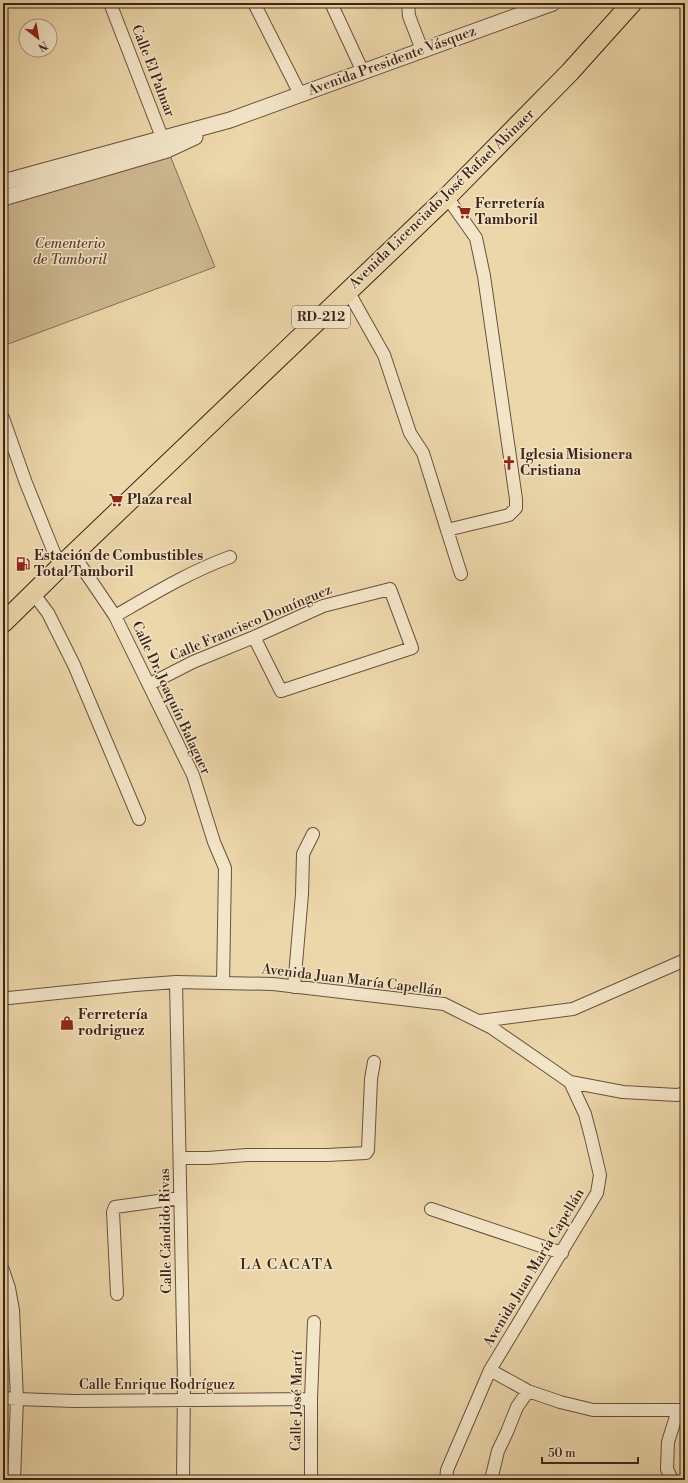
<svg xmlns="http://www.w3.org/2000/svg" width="688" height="1483" font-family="'Libre Bodoni',serif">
	<rect width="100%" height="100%" fill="#ecd7aa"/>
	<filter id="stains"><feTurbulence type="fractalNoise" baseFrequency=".005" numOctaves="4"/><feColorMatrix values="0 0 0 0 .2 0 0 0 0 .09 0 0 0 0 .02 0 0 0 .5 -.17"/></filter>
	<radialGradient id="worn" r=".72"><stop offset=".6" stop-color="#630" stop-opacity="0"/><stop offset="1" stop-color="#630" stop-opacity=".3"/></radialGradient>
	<path fill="#ceb991" stroke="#866e54" d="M169,153L215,267L3,346V203Z"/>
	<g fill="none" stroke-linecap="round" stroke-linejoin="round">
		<defs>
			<path id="minor" d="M110,3L165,145
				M254,3L300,94
				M331,3L363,72
				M408,3L409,16L422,50
				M447,197L476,238L484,276L516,499V508L509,515L447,530L461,574
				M348,291L384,355L410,433L423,453L447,530
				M3,418L26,483L55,555L62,565
				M73,554L115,616L193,775L214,842L225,868L223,983
				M33,593L48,613L74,665L139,819
				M115,616C153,594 189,572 230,557
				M150,684L193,662L254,637L323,606L390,589L412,648L281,691L254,637
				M176,982L184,1382L183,1480
				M294,987L302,894L303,854L313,834
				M3,997L9,998L135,985L176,982L273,984L444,1004L492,1028L570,1082L585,1114L591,1137L600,1175L597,1193L490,1370L447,1470L446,1480
				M480,1021L573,1009L685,960
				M570,1082L623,1092L677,1095L685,1093
				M180,1158H208L247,1155H327L366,1153L368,1150L371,1079L374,1062
				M431,1209L562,1253
				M3,1270L9,1288L13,1310L17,1399L14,1480
				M117,1294L113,1212L115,1207L180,1198
				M490,1370L528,1391L560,1402L593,1410H685
				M3,1398L17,1399L74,1401L311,1399
				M311,1480V1399L314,1322
				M491,1480L498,1451L507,1432L517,1407L528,1391
				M672,1480L667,1469L668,1442L678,1410"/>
			<path id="tertiary" d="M3,182L230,120L553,3
				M3,198L167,150L195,137"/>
			<path id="primary" d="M3,623L62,565L447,197L570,72L632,3"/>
		</defs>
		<use href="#minor" stroke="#69513c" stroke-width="14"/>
		<use href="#tertiary" stroke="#69513c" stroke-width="17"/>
		<use href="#primary" stroke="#3d2418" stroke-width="21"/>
		<use href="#minor" stroke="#f3e5c8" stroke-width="12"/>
		<use href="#tertiary" stroke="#f3e5c8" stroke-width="15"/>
		<use href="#primary" stroke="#ecd7aa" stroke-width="19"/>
	</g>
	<defs>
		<symbol id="supermarket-bare" viewBox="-9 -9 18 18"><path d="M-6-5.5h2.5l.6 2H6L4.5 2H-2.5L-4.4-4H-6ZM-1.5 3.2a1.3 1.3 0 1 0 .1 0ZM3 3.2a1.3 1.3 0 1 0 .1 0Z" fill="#8f2418" stroke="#f3e5c8" stroke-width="2.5" paint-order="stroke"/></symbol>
		<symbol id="church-bare" viewBox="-9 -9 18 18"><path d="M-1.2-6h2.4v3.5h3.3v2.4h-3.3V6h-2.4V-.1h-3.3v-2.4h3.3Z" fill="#8f2418" stroke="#f3e5c8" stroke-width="2.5" paint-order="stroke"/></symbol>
		<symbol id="fuel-bare" viewBox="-9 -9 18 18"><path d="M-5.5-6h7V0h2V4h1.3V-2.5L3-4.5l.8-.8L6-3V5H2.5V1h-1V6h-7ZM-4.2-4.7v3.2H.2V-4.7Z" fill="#8f2418" stroke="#f3e5c8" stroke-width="2.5" paint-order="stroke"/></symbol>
		<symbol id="shop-bare" viewBox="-9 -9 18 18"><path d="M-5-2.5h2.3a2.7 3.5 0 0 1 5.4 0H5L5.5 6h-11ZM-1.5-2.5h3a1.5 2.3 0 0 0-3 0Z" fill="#8f2418" stroke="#f3e5c8" stroke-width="2.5" paint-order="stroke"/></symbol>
	</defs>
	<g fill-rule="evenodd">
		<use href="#supermarket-bare" x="454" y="202" width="20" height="20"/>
		<use href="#church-bare" x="499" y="453" width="20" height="20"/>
		<use href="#supermarket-bare" x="106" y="490" width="20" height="20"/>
		<use href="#fuel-bare" x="13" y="554" width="20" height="20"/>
		<use href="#shop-bare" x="57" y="1013" width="20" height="20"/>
	</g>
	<g text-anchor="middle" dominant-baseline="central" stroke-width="3" stroke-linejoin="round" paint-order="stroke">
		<rect fill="#f3e5c8" stroke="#745e4d" stroke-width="1" x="292" y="306" width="58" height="22" rx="3"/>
		<g font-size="13" font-weight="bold" fill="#3d2418">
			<text x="321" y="317">RD-212</text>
		</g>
		<g font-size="14" fill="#3d2418" stroke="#f3e5c8">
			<text transform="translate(392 61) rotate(-20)">Avenida Presidente Vásquez</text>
			<text transform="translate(153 71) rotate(69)">Calle El Palmar</text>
			<text transform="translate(442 199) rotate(-44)">Avenida Licenciado José Rafael Abinaer</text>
			<text transform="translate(251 623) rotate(-23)">Calle Francisco Domínguez</text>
			<text transform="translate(171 698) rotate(65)">Calle Dr. Joaquín Balaguer</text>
			<text transform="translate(352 980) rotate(7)">Avenida Juan María Capellán</text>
			<text transform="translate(166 1231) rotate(-91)">Calle Cándido Rivas</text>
			<text transform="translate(534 1268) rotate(-59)">Avenida Juan María Capellán</text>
			<text x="157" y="1385">Calle Enrique Rodríguez</text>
			<text transform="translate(297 1401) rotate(-89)">Calle José Martí</text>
		</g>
		<g font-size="14" font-weight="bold" fill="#3d2418" stroke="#f3e5c8" text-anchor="start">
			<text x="475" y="204">Ferretería<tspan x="475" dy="16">Tamboril</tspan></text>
			<text x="520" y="455">Iglesia Misionera<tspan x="520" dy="16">Cristiana</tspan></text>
			<text x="127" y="500">Plaza real</text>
			<text x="34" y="556">Estación de Combustibles<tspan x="34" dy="16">Total Tamboril</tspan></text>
			<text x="78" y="1015">Ferretería<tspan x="78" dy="16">rodriguez</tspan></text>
		</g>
		<g font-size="14" font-style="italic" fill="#614936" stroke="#f3e5c8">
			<text x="70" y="244">Cementerio<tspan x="70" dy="16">de Tamboril</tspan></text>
		</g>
		<g font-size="15" letter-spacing="1" fill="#3d2418" stroke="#f3e5c8">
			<text x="287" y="1264">LA CACATA</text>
		</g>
	</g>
	<rect width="688" height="1483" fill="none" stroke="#ecd7aa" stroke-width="16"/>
	<rect x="4" y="4" width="680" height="1475" fill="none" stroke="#3d2418" stroke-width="2"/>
	<rect x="8" y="8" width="672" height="1467" fill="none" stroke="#3d2418"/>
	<g transform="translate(38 38) rotate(149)"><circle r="19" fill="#f3e5c8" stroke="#aa9882"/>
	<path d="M0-3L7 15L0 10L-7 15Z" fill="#8f2418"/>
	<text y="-6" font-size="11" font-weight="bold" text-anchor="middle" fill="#3d2418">N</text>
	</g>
	<path d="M542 1457v6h96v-6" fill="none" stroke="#3d2418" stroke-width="2"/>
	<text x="548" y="1457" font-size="12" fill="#3d2418" stroke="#f3e5c8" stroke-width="3" paint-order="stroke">50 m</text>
	<rect width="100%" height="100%" filter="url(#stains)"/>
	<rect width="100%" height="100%" fill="url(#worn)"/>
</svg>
